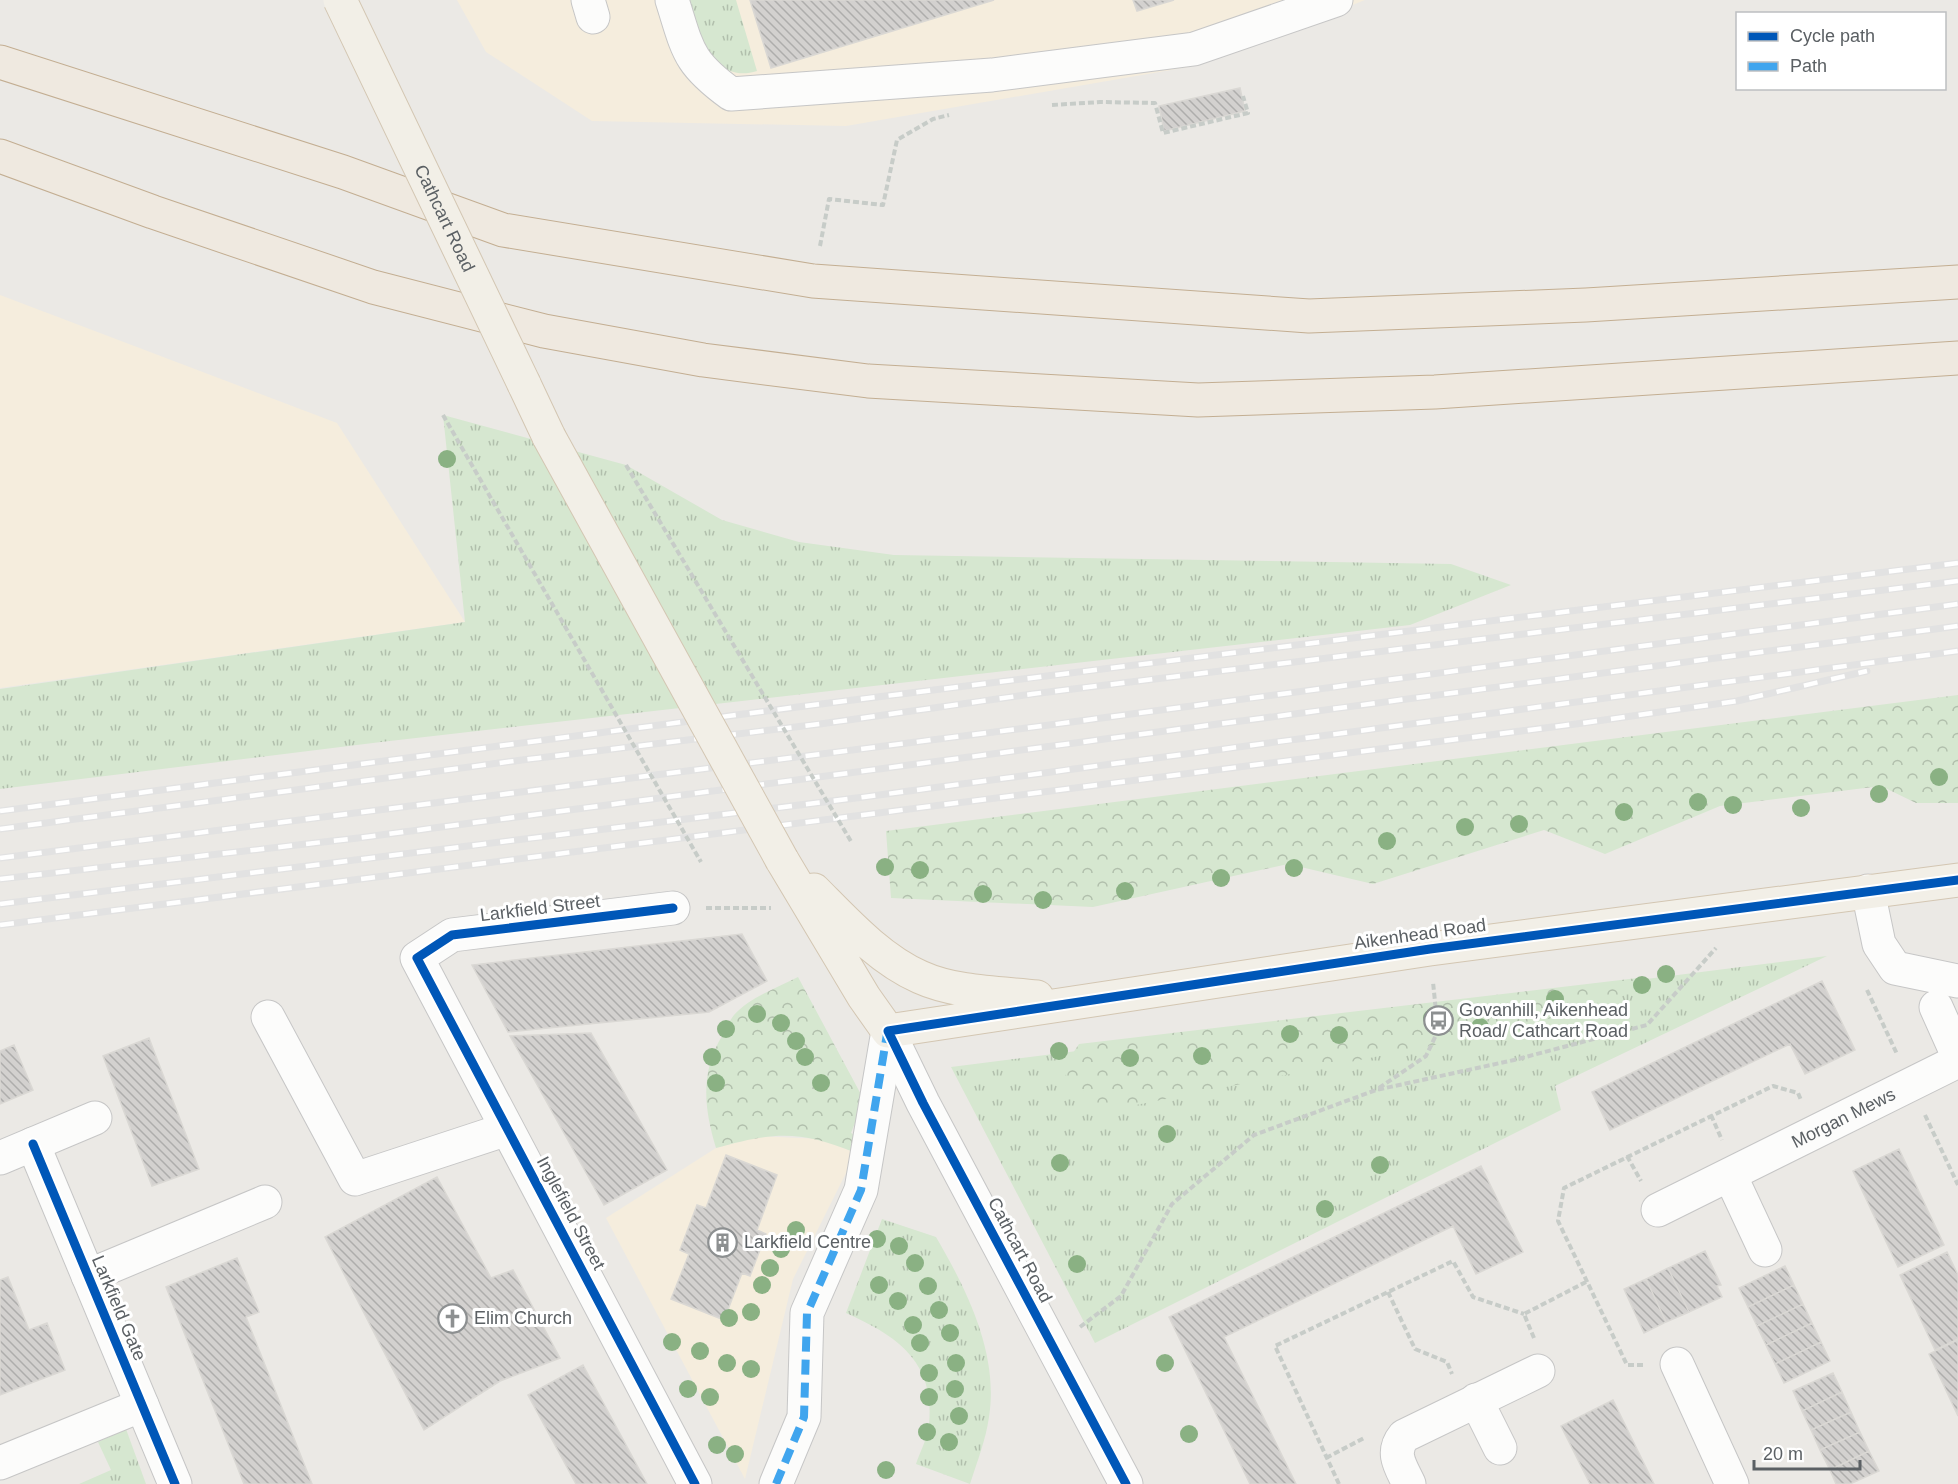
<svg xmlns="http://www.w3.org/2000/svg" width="1958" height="1484" font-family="Helvetica,sans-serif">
	<defs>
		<pattern id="grass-tufts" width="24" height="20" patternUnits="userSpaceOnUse" patternTransform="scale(1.5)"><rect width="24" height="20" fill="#d6e7d0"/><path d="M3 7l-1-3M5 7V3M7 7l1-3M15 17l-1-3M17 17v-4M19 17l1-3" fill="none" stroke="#b1bfac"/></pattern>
		<pattern id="forest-crowns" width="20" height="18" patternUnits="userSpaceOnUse" patternTransform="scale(1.5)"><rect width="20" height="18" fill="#d6e7d0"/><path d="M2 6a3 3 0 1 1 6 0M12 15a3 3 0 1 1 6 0" fill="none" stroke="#b1bfac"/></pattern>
		<pattern id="building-back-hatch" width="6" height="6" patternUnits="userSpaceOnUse" patternTransform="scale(1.5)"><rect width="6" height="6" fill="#d3d1cf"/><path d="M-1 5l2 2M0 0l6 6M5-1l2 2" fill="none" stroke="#aeadac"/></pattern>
	</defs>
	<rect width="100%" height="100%" fill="#ebe9e5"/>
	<path fill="#f5eddd" d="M457,0H1365L1200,65L846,126L592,121L486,52Z
		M0,295L337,423L465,622L0,688Z
		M758,1136L821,1139L856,1153L793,1279L745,1479L606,1218L716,1148Z"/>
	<path fill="url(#grass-tufts)" d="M684,0H736L757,71C712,85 697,31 684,0Z
		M443,415L626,465L722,520L799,542L894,555L1451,564L1511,585L1410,625L381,742L0,789V689L465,622Z
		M1827,956L1555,1086L1561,1110L1095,1343L951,1067Z
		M882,1219L936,1237C967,1290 999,1354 989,1417C986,1439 977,1462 970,1484L916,1464C920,1452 928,1437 929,1424C935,1361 897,1336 846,1313Z
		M126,1429L146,1484H79L111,1470L98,1442Z"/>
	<path fill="url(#forest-crowns)" d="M1958,695V803H1916L1881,786L1720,806L1605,854L1544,830L1373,884L1288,864L1093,907L891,898L886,831Z
		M798,977L864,1100L851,1133L861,1138L856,1153C799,1130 774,1132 716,1148C704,1108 700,1073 722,1036C726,1029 729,1021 734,1015C750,997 777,988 798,977Z
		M1646,977L1649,986L1524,1027L1106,1111L1061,1071L1079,1044Z"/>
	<path fill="url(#building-back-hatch)" stroke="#dad8d4" stroke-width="1.5" d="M750,0H994L771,68Z
		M1133,0H1174L1137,11Z
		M1240,88L1245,111L1164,131L1159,106Z
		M742,934L767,981L709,1012L508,1032L472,965Z
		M1822,981L1855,1050L1805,1074L1790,1044L1610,1130L1592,1092Z
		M591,1033L667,1170L604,1205L510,1036Z
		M149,1038L199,1169L152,1186L103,1056Z
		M14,1045L33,1090L0,1104V1051Z
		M1899,1149L1944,1245L1898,1267L1853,1171Z
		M726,1155L777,1175L757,1230L766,1234L750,1276L742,1273L724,1320L671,1299L689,1254L680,1250L697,1205L706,1208Z
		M1481,1166L1523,1252L1476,1274L1453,1226L1224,1337L1296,1484H1250L1169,1317Z
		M437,1177L491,1278L513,1270L560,1358L500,1381L424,1430L325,1237Z
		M1705,1251L1721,1285L1717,1286L1722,1297L1689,1312L1668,1268Z
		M1947,1252L1958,1275V1339L1935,1350L1900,1275Z
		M237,1258L259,1312L246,1317L312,1484H244L166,1287Z
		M1785,1266L1794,1285L1748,1307L1739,1288Z
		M1668,1268L1689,1312L1666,1322L1646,1279Z
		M8,1277L29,1330L47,1323L65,1370L0,1395V1280Z
		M1646,1279L1666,1322L1644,1333L1624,1289Z
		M1794,1285L1803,1304L1757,1326L1748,1307Z
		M1803,1304L1812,1323L1766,1345L1757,1326Z
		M1812,1323L1821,1342L1775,1364L1766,1345Z
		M1958,1340V1416L1929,1354Z
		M1821,1342L1830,1361L1784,1383L1775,1364Z
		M583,1365L647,1484H576L528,1395Z
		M1833,1373L1842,1392L1802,1411L1793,1391Z
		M1842,1392L1851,1412L1811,1430L1802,1411Z
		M1613,1400L1654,1484H1590L1561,1426Z
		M1851,1412L1860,1432L1820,1450L1811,1430Z
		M1860,1432L1869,1451L1830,1470L1820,1450Z
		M1869,1451L1879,1471L1850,1484H1836L1830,1470Z"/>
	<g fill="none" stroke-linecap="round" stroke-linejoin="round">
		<defs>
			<g id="minor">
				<path d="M588,0L593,17"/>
				<path d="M672,0C688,50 687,62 731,94L992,75L1194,49L1336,0"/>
				<path d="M1868,891L1879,944L1895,968L1958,981"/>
				<path d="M673,908L452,935L417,958L695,1484"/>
				<path d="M1936,1007L1958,1056"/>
				<path d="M268,1017L355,1179L507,1129"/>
				<path d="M888,1031L923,1103L1126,1484"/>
				<path d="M33,1144L175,1484"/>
				<path d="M0,1158L95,1118"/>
				<path d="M1730,1175L1765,1250"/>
				<path id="s1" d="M1658,1210L1958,1061"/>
				<path d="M88,1276L265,1202"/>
				<path d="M1677,1364L1732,1484"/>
				<path d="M1476,1400L1500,1448"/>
				<path d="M0,1463L142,1405"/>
				<path d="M776,1484L804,1417L807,1313L861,1190L888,1031"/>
				<path d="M1409,1484C1401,1467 1390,1453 1404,1436L1538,1371"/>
			</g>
			<path id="major" d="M524,384L549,437
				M782,860L864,997L888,1031L1430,949L1958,880
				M814,890C845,921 879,959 920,977C955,993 1000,993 1037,997"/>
			<path id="highway" d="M0,62L343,172L503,230L813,281L1309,316L1586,305L1958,282
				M0,156L153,212L373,287L544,331L703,360L868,381L1198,400L1435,392L1958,358"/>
		</defs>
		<use href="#minor" stroke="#c6c6c6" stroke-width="35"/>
		<use href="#major" stroke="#d3c6b2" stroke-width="35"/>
		<use href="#highway" stroke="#c3ae92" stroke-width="35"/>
		<path stroke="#c7ccc8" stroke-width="4" stroke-dasharray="6 3" stroke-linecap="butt" d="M1052,105L1100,102L1155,103L1163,133L1248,113L1243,96
			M820,246L829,199L883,205L897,140L933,119L949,115
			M706,908H771
			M1867,990L1897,1054
			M1379,1088L1426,1056L1438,1031L1433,982
			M1711,1115L1722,1140
			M1925,1115L1958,1185
			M1627,1156L1641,1181
			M1388,1292L1415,1349L1447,1362L1452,1374
			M1080,1327L1121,1296L1172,1204L1254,1135L1376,1090L1514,1060L1647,1025L1716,948
			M1534,1338L1524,1314L1586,1282
			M1643,1365H1627L1558,1221L1564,1188L1773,1086L1798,1093L1801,1100
			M1326,1458L1364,1438
			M1339,1484L1275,1346L1453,1261L1473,1297L1524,1314"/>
		<use href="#minor" stroke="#fcfcfb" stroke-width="33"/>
		<use href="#major" stroke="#f2efe7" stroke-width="33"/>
		<use href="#highway" stroke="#efe9e0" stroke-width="33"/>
		<defs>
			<path id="rail" d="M0,811L813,705L1958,563
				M0,829L522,760L820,724L1032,694L1958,581
				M0,858L1034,727L1958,604
				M0,879L358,838L1958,626
				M0,904L864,797L1958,651
				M0,925L1576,724L1737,701L1867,671"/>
		</defs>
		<use href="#rail" stroke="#e2e2e2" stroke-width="7"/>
		<use href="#rail" stroke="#fff" stroke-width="4.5" stroke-dasharray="14" stroke-linecap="butt"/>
		<defs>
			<g id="major-bridge">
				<path id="s2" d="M340,0L524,384"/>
				<path d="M549,437L782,860"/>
			</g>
		</defs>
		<use href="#major-bridge" stroke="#d3c6b2" stroke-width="35" stroke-linecap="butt"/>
		<path stroke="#c7ccc8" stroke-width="4" stroke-dasharray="6 3" stroke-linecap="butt" d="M443,415L701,862
			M626,465L852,843"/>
		<use href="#major-bridge" stroke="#f2efe7" stroke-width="33"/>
		<path stroke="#40a5ee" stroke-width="8" stroke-dasharray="15 8" stroke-linecap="butt" d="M776,1484L804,1417L807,1313L861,1190L887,1034"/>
		<defs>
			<path id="cycleway" d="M673,908L452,935L417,958L695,1484
				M33,1144L175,1484
				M1126,1484L923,1103L888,1031L1430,949L1958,880"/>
		</defs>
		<use href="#cycleway" stroke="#fff" stroke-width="13"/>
		<use href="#cycleway" stroke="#0057b8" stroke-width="9"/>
	</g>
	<g fill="#8ab183">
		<circle cx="447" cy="459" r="9"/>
		<circle cx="1939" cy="777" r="9"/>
		<circle cx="1879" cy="794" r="9"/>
		<circle cx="1698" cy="802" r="9"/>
		<circle cx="1733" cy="805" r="9"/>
		<circle cx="1801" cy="808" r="9"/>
		<circle cx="1624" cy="812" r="9"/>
		<circle cx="1519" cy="824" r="9"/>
		<circle cx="1465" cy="827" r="9"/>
		<circle cx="1387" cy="841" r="9"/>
		<circle cx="885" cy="867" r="9"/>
		<circle cx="1294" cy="868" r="9"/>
		<circle cx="920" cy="870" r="9"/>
		<circle cx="1221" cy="878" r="9"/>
		<circle cx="1125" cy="891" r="9"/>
		<circle cx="983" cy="894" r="9"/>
		<circle cx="1043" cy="900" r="9"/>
		<circle cx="1666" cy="974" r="9"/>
		<circle cx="1642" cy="985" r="9"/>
		<circle cx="1555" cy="999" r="9"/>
		<circle cx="757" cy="1014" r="9"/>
		<circle cx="1432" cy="1018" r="9"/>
		<circle cx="781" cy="1023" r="9"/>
		<circle cx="1480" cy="1027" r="9"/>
		<circle cx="726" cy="1029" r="9"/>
		<circle cx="1290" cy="1034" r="9"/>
		<circle cx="1339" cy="1035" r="9"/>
		<circle cx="796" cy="1041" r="9"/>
		<circle cx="1059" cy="1051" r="9"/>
		<circle cx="1202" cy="1056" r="9"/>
		<circle cx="712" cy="1057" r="9"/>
		<circle cx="805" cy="1057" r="9"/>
		<circle cx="1130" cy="1058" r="9"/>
		<circle cx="716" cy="1083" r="9"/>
		<circle cx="821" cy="1083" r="9"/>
		<circle cx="1167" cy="1134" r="9"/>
		<circle cx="1060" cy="1163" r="9"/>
		<circle cx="1380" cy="1165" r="9"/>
		<circle cx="1325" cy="1209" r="9"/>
		<circle cx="796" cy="1230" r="9"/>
		<circle cx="877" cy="1239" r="9"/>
		<circle cx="899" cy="1246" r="9"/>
		<circle cx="781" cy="1249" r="9"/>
		<circle cx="915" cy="1263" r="9"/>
		<circle cx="1077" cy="1264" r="9"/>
		<circle cx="770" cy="1268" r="9"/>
		<circle cx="762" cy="1285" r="9"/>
		<circle cx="879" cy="1285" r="9"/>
		<circle cx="928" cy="1286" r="9"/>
		<circle cx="898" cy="1301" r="9"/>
		<circle cx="939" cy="1310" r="9"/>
		<circle cx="751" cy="1312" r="9"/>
		<circle cx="729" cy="1318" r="9"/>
		<circle cx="913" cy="1325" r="9"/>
		<circle cx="950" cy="1333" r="9"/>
		<circle cx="672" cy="1342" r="9"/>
		<circle cx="920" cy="1343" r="9"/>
		<circle cx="700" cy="1351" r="9"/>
		<circle cx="727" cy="1363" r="9"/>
		<circle cx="956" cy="1363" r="9"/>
		<circle cx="1165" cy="1363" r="9"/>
		<circle cx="751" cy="1369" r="9"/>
		<circle cx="929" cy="1373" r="9"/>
		<circle cx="688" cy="1389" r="9"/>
		<circle cx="955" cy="1389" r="9"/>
		<circle cx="710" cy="1397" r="9"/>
		<circle cx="929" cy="1397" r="9"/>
		<circle cx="959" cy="1416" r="9"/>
		<circle cx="927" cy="1432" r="9"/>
		<circle cx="1189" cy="1434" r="9"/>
		<circle cx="949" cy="1442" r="9"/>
		<circle cx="717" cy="1445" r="9"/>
		<circle cx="735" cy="1454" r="9"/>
		<circle cx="886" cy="1470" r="9"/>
	</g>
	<defs>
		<symbol id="bus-ring" viewBox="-11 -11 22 22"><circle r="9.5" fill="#fff" stroke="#8d9091" stroke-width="1.5"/><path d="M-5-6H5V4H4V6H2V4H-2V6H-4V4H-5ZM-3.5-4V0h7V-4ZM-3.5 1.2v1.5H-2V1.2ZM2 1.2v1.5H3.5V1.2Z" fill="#8d9091"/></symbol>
		<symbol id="building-ring" viewBox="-11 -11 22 22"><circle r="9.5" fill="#fff" stroke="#8d9091" stroke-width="1.5"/><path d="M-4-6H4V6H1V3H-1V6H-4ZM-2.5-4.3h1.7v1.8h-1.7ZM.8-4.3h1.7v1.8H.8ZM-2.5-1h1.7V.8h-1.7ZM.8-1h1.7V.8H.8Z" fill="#8d9091"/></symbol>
		<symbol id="church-ring" viewBox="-11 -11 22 22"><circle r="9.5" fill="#fff" stroke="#8d9091" stroke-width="1.5"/><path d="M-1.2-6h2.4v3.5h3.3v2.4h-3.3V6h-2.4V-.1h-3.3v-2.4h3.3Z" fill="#8d9091"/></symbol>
	</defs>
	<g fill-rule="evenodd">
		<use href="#bus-ring" x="1422" y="1004" width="33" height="33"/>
		<use href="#building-ring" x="706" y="1226" width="33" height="33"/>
		<use href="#church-ring" x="436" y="1302" width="33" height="33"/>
	</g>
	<g text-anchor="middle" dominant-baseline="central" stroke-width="6" stroke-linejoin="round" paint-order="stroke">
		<g font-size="18" fill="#5b6064" stroke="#fff">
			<text stroke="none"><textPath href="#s2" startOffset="242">Cathcart Road</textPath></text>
			<text transform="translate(540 908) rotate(-7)">Larkfield Street</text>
			<text transform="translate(1420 934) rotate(-8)">Aikenhead Road</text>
			<text stroke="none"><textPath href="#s1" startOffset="207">Morgan Mews</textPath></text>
			<text transform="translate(571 1213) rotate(62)">Inglefield Street</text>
			<text transform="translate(1020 1250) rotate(62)">Cathcart Road</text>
			<text transform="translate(119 1308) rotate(67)">Larkfield Gate</text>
		</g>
		<g font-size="18" fill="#5b6064" stroke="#fff" text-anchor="start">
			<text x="1459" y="1010">Govanhill, Aikenhead<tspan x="1459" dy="21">Road/ Cathcart Road</tspan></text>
			<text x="744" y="1242">Larkfield Centre</text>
			<text x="474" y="1318">Elim Church</text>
		</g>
	</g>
	<rect x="1736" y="12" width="210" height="78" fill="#ffffff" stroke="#bdbfc1" stroke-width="1.5"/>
	<rect x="1748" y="32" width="30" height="9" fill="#0057b8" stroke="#bdbfc1" stroke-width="1.5"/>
	<text x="1790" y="42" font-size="18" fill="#5b6064">Cycle path</text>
	<rect x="1748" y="62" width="30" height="9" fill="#40a5ee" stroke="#bdbfc1" stroke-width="1.5"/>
	<text x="1790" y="72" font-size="18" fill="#5b6064">Path</text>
	<path d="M1754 1460v9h106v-9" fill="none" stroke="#5b6064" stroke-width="3"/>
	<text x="1763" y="1460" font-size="18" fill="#5b6064" stroke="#ffffff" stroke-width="4.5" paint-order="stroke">20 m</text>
</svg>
